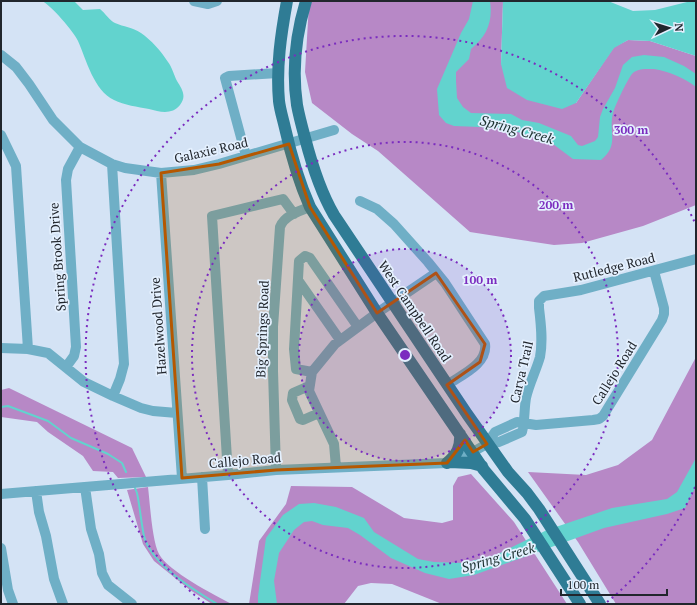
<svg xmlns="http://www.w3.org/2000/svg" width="697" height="605" font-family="'PT Serif',serif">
	<rect width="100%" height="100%" fill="#d4e3f5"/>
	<path fill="#b788c6" d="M311,1H503L501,64L576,103L614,47L628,40L650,41L696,56V205L643,226L582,243L554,245L470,232L378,151L352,134L312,103L305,72L309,4Z
		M696,357V604H616L578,542L528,472L586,475L618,465L652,440Z
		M9,388L132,448L146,477L118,478L113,472L93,471L83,456L48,432L37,422L1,417V390Z
		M471,474L514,522L567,604H442L392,584L371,583L358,586L344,604H249L259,541L286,504L291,486L352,487L404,518L442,523L453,520V486L458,477Z
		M148,487C150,503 152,541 159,554C168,571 214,595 232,604H212L190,590L154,561L143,544L127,490Z"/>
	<path fill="#62d3ce" d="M42,1H74L83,10L100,9C105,13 110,21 115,23C124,27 132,27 141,33C151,40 161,51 168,62C172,67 174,75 177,81C182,89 187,96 180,105C172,115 160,112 149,109C138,107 124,105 114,100C94,91 86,59 78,41C74,32 51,5 42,1Z
		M473,1H490C493,22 487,36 471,49L469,59L456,72V81L457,98L463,107L471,113L511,114L522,120L539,123L571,136L578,145L582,146L595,141L598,137L600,117L603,109L615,88L623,65L632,57L644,55L664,57L684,66L696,74V87C685,78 668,71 654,69C648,69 640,68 634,72C629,75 615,106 613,113C608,133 620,144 601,160L573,159L553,144L506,128L454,126L446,123L439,115L437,89L461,33L469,19Z
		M503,1H608L633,11L655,10L691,1H696V56L650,41L628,40L614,48L576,103L562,109L527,100L507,88L501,64Z
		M696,458V486L685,508L667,514L604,528L474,575L449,579L425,573L391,558L360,535L348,528L323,525L312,521L304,522L294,530L279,553L274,581L277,604H258V596L266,538L283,515L299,504L314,503L336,507L364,518L374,532L418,559L434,562L463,563L496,555L547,530L612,508L667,499L677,492Z"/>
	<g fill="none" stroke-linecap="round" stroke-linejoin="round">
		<path stroke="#62d3ce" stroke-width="2" d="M1,407L8,406L48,421L71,438L108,454L122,463L126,472
			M135,488L137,493C140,507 141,522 144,536C151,564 194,590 217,604"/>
		<path stroke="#6fafc6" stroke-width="10" d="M194,1L208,4L217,1
			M1,55L16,67L29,84L53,120L80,147L112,164L125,168L161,173L194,170L219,164L334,130
			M1,135L16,166L28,349
			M246,156L225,78L229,76L278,73
			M112,164L124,364L120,379L113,396
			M161,173L182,478
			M360,201L377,209L394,224L428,262L445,283L485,344C488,364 461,375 447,385
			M298,280L340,340
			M1,348L28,349L48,353L84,382L113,396L141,408L153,411L177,413
			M66,367L74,356L76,347L66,180L68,169L80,147
			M312,372L296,369L294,349L299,261L305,256L310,258L358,327
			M309,386L293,393L292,400L300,419L303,420L319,413
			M487,444L495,432L517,422L536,425L593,420L599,419L603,416L662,320L664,314V308L654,271
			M336,467L334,444L309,391L312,372L335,344L377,313L436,273
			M276,470L273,371V327L280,227C284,216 299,211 310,207
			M228,475L212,216L283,199L294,214
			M202,477L205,529
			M85,487L91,529L99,554L102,573L108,585L132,604
			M36,491L39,512L46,536L54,579L63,604
			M1,494L228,475L276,470L447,463L460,459L487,444L499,442L522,432C525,421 524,410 526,398C529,384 536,371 540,357C543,341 541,324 539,308V301L544,296L581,290L696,259
			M1,548L8,590L13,604"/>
		<path stroke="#2f7c95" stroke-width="12" d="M287,1C281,34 276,67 279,101C280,110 283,119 285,128C291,155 299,182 310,207L377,313L484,470L525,519L580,604
			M306,1C296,34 292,71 297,105C299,116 302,127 305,138C312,165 320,191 334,215L467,414L508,472L527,493L539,509L600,604
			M450,462L471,463L482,466
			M447,463C457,455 461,447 460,434"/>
	</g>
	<path fill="#b55800" fill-opacity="0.2" stroke="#b55800" stroke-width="3" stroke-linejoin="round" d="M289,144L310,207L377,313L436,273L485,344L480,362L447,385L487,444L473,452L465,440L447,463L276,470L182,478L161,173L219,164Z"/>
	<circle cx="405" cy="355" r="106" fill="#7b2cbf" fill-opacity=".12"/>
	<g fill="none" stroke="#7b2cbf" stroke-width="2" stroke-dasharray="2 4">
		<circle cx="405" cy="355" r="106"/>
		<circle cx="405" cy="355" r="213"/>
		<path d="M695 487A319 319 0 0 1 606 603M204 603A319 319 0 1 1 695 223"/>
	</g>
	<g text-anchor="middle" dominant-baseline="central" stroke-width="3.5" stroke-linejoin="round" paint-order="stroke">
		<g font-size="13" fill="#21262d" stroke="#e4f0fe">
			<text transform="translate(211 150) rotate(-13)">Galaxie Road</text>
			<text transform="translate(57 257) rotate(-94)">Spring Brook Drive</text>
			<text transform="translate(614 267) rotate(-14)">Rutledge Road</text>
			<text transform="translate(415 311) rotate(56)">West Campbell Road</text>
			<text transform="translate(158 326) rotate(-94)">Hazelwood Drive</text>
			<text transform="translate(262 329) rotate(-88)">Big Springs Road</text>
			<text transform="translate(521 372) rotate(-77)">Carya Trail</text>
			<text transform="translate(614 373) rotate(-58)">Callejo Road</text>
			<text transform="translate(245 460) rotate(-5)">Callejo Road</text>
		</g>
		<g font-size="14" font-style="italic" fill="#1b302f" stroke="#e4f0fe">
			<text transform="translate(517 129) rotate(15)">Spring Creek</text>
			<text transform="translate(498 557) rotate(-16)">Spring Creek</text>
		</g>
	</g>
	<circle cx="405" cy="355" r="6" fill="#7b2cbf" stroke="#e4f0fe" stroke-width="2"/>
	<g font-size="12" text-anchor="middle" font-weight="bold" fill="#7b2cbf" stroke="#e4f0fe" stroke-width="3.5" stroke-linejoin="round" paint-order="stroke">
		<text x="631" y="134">300 m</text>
		<text x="556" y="209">200 m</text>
		<text x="480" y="284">100 m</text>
	</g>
	<rect width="697" height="605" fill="none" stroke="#21262d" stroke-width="4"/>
	<g transform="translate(669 28) rotate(86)" stroke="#e4f0fe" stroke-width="3" paint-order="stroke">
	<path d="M0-3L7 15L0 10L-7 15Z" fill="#21262d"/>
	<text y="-6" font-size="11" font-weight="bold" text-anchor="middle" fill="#21262d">N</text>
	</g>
	<path d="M561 589v6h106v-6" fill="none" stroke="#21262d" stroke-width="2"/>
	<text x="567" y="589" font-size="12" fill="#21262d" stroke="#e4f0fe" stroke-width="3" paint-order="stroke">100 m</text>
</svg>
